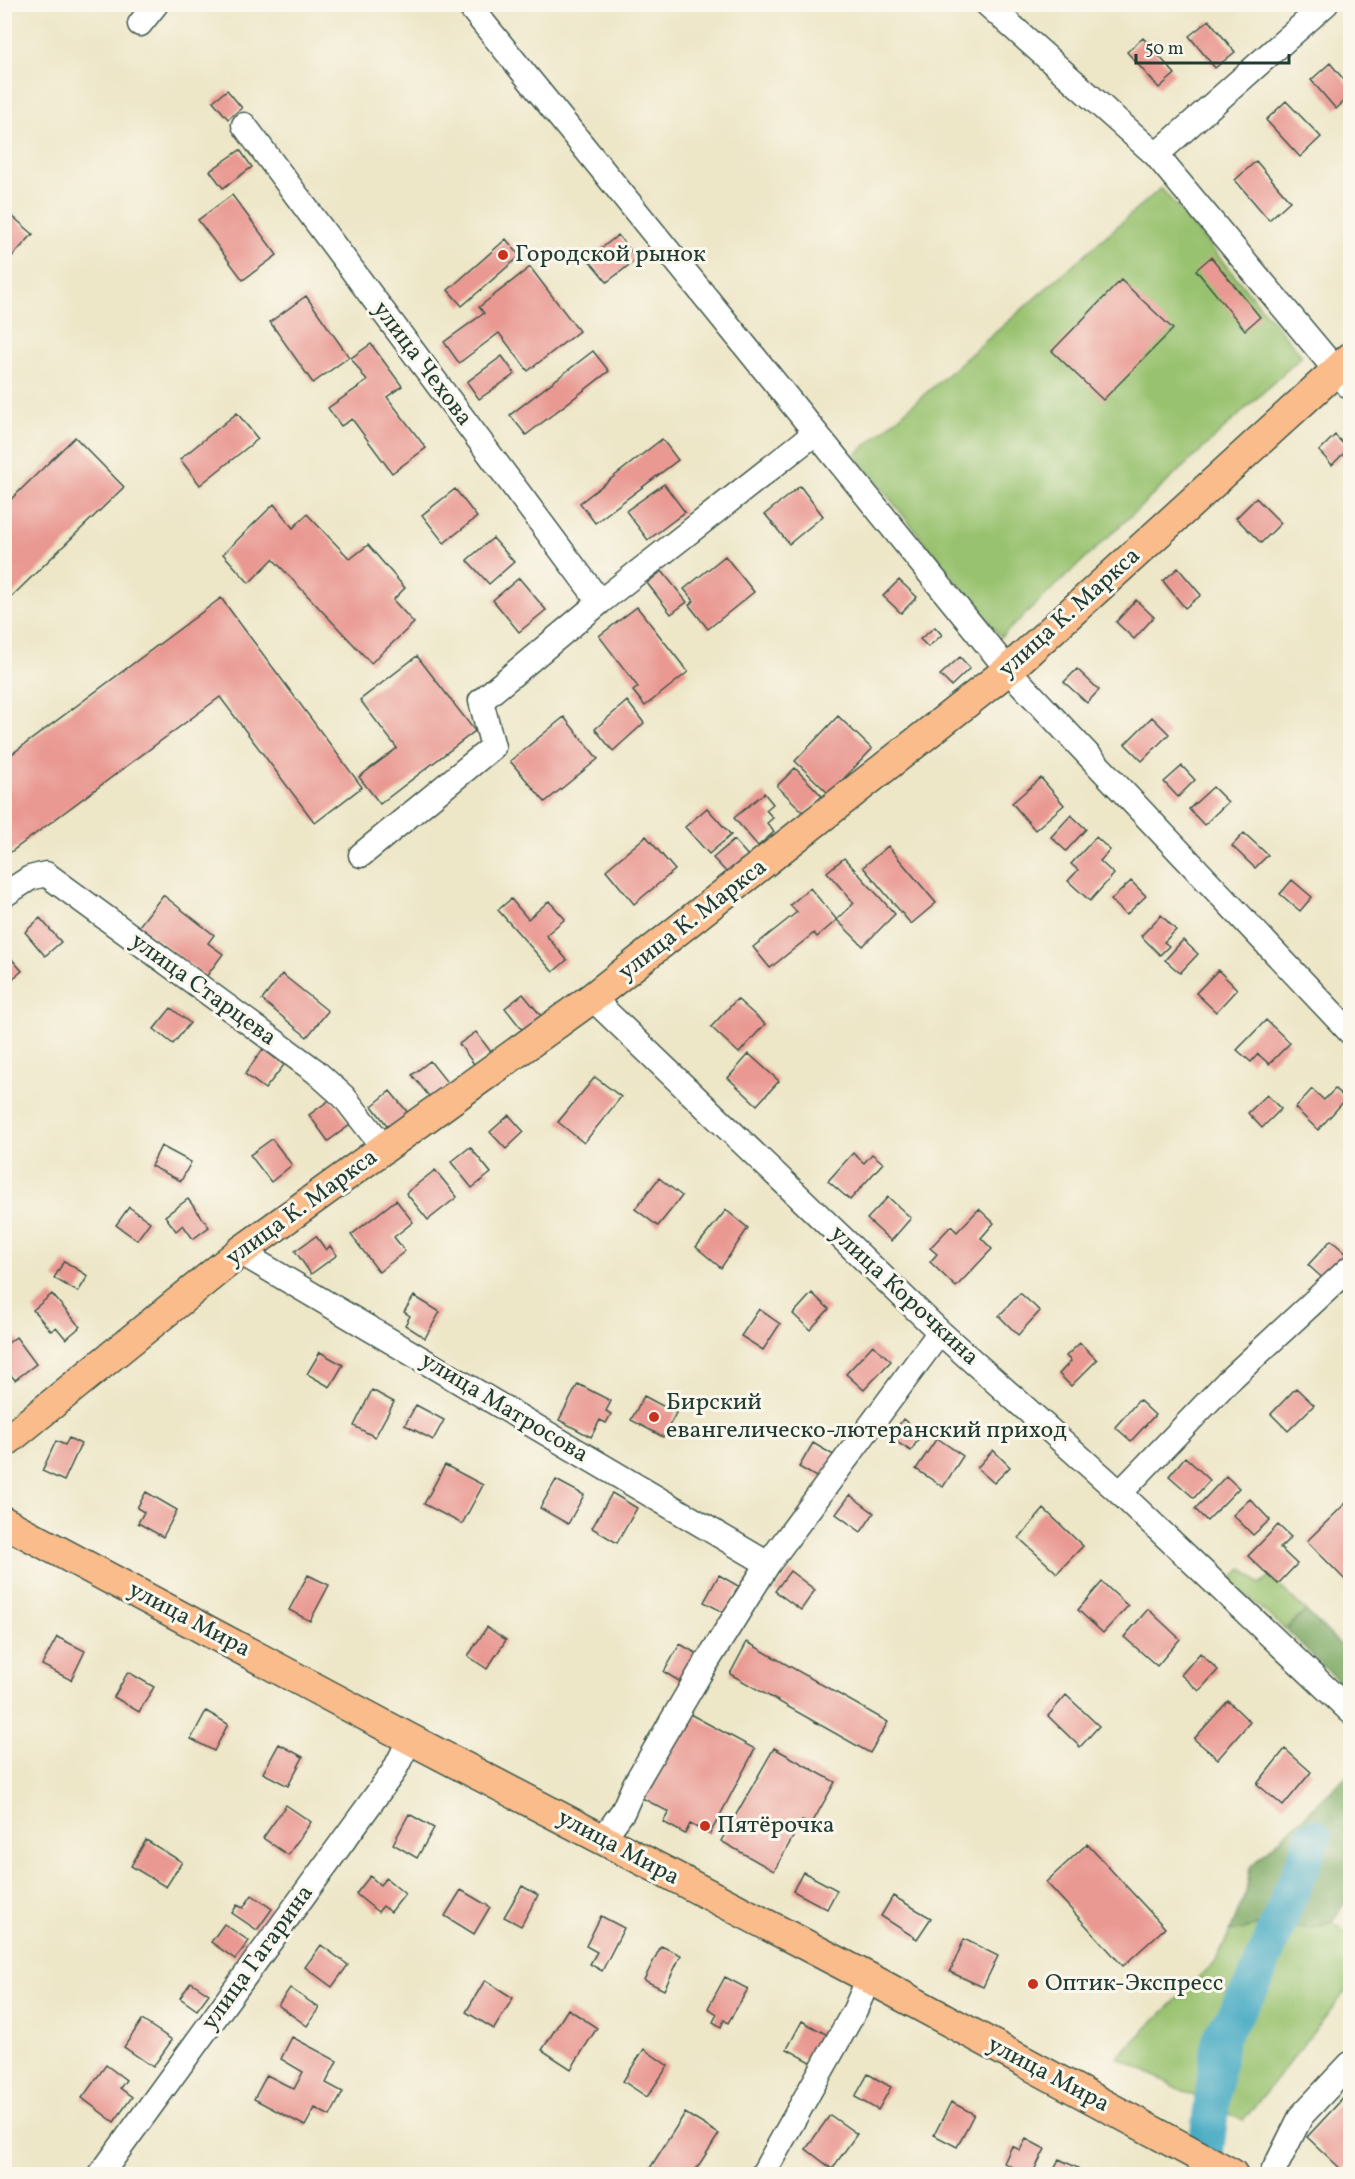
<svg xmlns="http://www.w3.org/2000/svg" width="1355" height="2179" font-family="Vollkorn,serif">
	<rect width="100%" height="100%" fill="#fbf7ec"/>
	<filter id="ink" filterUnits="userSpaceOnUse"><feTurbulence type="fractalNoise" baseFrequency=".0167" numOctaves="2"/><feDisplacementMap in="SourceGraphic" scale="12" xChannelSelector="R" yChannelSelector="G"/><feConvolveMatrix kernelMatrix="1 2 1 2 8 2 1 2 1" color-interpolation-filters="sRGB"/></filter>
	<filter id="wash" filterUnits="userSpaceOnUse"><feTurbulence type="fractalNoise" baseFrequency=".008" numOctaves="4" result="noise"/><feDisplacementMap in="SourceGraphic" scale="24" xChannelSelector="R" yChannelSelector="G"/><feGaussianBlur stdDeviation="1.35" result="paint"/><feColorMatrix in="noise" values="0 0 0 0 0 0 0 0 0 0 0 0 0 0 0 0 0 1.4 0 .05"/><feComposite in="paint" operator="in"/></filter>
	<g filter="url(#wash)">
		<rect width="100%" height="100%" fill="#ede6c7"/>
		<path fill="#99c26f" stroke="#5c8052" stroke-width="1.5" d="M1161,188L1302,356L1001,637L855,455Z
			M1243,1568L1259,1584L1270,1577L1306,1611L1285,1629L1229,1581Z
			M1332,1922L1350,1936V1986L1243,2121L1117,2057L1215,1962L1230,1932L1269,1923L1311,1929Z"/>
		<path fill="#7aa862" stroke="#4c724b" stroke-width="1.5" d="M1306,1611L1350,1654V1693L1287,1630Z
			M1350,1773V1895L1332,1922L1311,1929L1269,1923L1230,1932L1246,1892L1250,1867Z"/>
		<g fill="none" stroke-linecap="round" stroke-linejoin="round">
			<path stroke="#43a9c3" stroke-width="36" d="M1203,2174L1220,2038L1254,1983L1314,1836"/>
		</g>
		<g id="blocks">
			<path fill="#e99992" d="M1209,20L1235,52L1215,68L1189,36Z
				M1143,38L1175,74L1159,88L1127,52Z
				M1330,63L1350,87V96L1336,109L1311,80Z
				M227,90L242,108L228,119L213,101Z
				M1286,101L1321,137L1300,157L1266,120Z
				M240,150L252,167L223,188L210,171Z
				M1256,161L1290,201L1269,220L1235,180Z
				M232,195L277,255L243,280L198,220Z
				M4,209L33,234L4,265Z
				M618,235L637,259L607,282L588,259Z
				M506,239L520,256L462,306L448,290Z
				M1211,257L1260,317L1245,330L1196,270Z
				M530,267L579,331L528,371L499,333L459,363L444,342L484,313L479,307Z
				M1121,280L1173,329L1103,400L1052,351Z
				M306,296L349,357L313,383L270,322Z
				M371,344L402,386L387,397L426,448L392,473L352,419L341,426L328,408L367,381L351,358Z
				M593,351L609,371L526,435L510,415Z
				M502,356L515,374L479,399L467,382Z
				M237,413L258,439L200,485L180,459Z
				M1335,435L1348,449L1332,465L1319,451Z
				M75,437L124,487L4,604V506Z
				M662,439L678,460L595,523L580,503Z
				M664,484L685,512L648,540L626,511Z
				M800,486L823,516L789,544L765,514Z
				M455,489L477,517L444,543L422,515Z
				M1256,498L1281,523L1261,543L1236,518Z
				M274,504L293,528L307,514L350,559L368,545L405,588L393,600L414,623L371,663L273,559L249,583L223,554Z
				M493,538L514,562L489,584L467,560Z
				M725,556L754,592L708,629L689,605L694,601L684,589Z
				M1178,568L1201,595L1185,608L1163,581Z
				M662,571L687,602L671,614L647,583Z
				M519,578L546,610L519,632L493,600Z
				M899,580L917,597L901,613L883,596Z
				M221,598L362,787L315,823L220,697L4,857V760Z
				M1136,600L1154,617L1134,639L1116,622Z
				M637,607L688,672L645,706L633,691L638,687L599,636Z
				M935,627L942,635L928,647L920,639Z
				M417,656L475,731L380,804L359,777L397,748L360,700Z
				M960,657L970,668L951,686L940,675Z
				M1077,669L1099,690L1087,703L1064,682Z
				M627,701L644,723L613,751L595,729Z
				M838,716L872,749L829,794L795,761Z
				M564,717L598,759L545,802L510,761Z
				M1152,717L1169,734L1142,761L1125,744Z
				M1182,766L1195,780L1178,797L1164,782Z
				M795,768L822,796L805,814L777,786Z
				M1041,778L1064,805L1035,830L1012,803Z
				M1213,787L1228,802L1204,825L1189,809Z
				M764,793L773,804L766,810L773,818L767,823L774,832L758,846L734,818Z
				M707,808L731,835L709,854L685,827Z
				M1071,815L1086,829L1066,851L1051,837Z
				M1244,833L1268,855L1255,868L1232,846Z
				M646,836L675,870L634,904L606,870Z
				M1096,837L1110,850L1100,861L1114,874L1090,901L1068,881L1078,870L1071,864Z
				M734,840L750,858L730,876L713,858Z
				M888,846L936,903L911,924L863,867Z
				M844,858L895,914L863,946L837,920L817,937L814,933L770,968L753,947L797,912L790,905L810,888L837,920L854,903L827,872Z
				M1292,880L1312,897L1300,911L1280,894Z
				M1131,881L1146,896L1126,915L1111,900Z
				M163,895L214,935L208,943L223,954L206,977L139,926Z
				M511,899L528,919L549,901L565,919L546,935L567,960L553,972L498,910Z
				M1161,915L1176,930L1164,942L1169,946L1160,955L1141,936Z
				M40,918L61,942L45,956L25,932Z
				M1183,940L1198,954L1180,973L1165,960Z
				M4,950L22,971L6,984L4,982Z
				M1218,970L1237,989L1216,1012L1196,993Z
				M282,974L328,1011L307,1037L262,1000Z
				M523,994L542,1017L524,1032L505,1008Z
				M737,999L765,1024L739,1053L711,1027Z
				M171,1008L190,1023L173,1044L154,1029Z
				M1266,1020L1290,1043L1269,1064L1258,1054L1251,1062L1237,1050Z
				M476,1032L491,1052L474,1064L459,1044Z
				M263,1049L284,1065L265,1089L245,1074Z
				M749,1054L779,1081L757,1105L728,1078Z
				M430,1061L450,1086L432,1100L412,1075Z
				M595,1077L621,1097L584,1143L558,1122Z
				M1312,1089L1324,1100L1335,1089L1346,1099L1318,1130L1295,1108Z
				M390,1091L409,1114L390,1129L372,1106Z
				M1267,1095L1281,1109L1262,1128L1248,1113Z
				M331,1099L350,1125L328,1141L309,1115Z
				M509,1115L524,1132L506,1149L490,1132Z
				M272,1139L292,1165L271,1182L250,1155Z
				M161,1146L191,1162L181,1181L151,1166Z
				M470,1147L491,1173L472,1188L451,1162Z
				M853,1153L864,1163L872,1154L883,1163L850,1200L828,1181Z
				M435,1170L457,1197L428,1220L406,1193Z
				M659,1178L682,1196L658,1226L635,1209Z
				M888,1197L911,1218L891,1241L867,1219Z
				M188,1199L209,1227L193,1239L183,1225L176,1231L165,1216Z
				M396,1200L413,1222L394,1237L405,1251L379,1272L351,1235Z
				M129,1207L150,1222L137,1240L116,1225Z
				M979,1209L994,1223L981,1238L992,1249L956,1287L930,1262L937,1254L930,1248L951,1226L957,1232Z
				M726,1210L748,1228L721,1268L696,1247Z
				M316,1236L326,1250L330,1246L337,1255L311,1274L295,1251Z
				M1331,1240L1350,1257L1329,1284L1308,1265Z
				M64,1261L88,1276L78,1292L54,1278Z
				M812,1293L829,1309L810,1330L793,1314Z
				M1020,1293L1040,1311L1018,1335L999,1316Z
				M52,1294L80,1327L66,1339L56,1327L51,1331L33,1310Z
				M414,1296L440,1312L425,1338L405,1325L410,1316L404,1312Z
				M759,1309L780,1324L763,1350L741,1336Z
				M16,1337L36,1364L15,1380L4,1367V1346Z
				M1080,1343L1097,1360L1071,1386L1059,1374L1071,1361L1066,1356Z
				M873,1345L891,1361L864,1390L846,1374Z
				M320,1352L343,1365L330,1387L307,1374Z
				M578,1384L611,1401L606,1411L611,1414L606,1423L600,1420L591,1437L559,1420Z
				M1296,1388L1314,1405L1288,1431L1271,1414Z
				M372,1390L394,1402L375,1437L354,1426Z
				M644,1396L676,1413L663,1437L631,1420Z
				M1139,1400L1155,1415L1131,1441L1115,1427Z
				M416,1405L444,1420L433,1440L405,1425Z
				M903,1419L922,1433L911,1451L890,1438Z
				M69,1438L81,1444L64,1481L42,1471L56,1441L65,1445Z
				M937,1438L963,1456L943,1487L916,1469Z
				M813,1443L837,1457L823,1481L799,1467Z
				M993,1450L1010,1467L994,1483L977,1468Z
				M1185,1457L1210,1480L1194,1498L1169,1476Z
				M445,1465L483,1485L462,1524L424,1504Z
				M1226,1476L1239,1488L1207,1521L1195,1509Z
				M556,1480L584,1495L568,1524L540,1508Z
				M146,1492L177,1510L163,1537L138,1523L144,1512L137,1508Z
				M612,1493L637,1508L617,1543L592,1528Z
				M850,1495L874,1513L861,1532L836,1514Z
				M1250,1499L1270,1520L1253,1535L1233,1515Z
				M1350,1499V1585L1307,1541Z
				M1044,1509L1083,1546L1057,1573L1019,1538Z
				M1278,1525L1291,1537L1280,1548L1297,1564L1278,1584L1248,1556Z
				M790,1571L815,1590L801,1610L775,1591Z
				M308,1575L329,1585L310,1621L289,1610Z
				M719,1575L740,1587L725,1613L704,1602Z
				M1102,1582L1128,1606L1103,1633L1078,1610Z
				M1148,1609L1180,1639L1157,1666L1124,1637Z
				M487,1627L506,1640L487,1669L468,1656Z
				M57,1637L85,1651L71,1680L42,1665Z
				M747,1642L888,1722L870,1753L730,1674Z
				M680,1644L701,1656L684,1684L664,1672Z
				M1200,1653L1218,1670L1199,1691L1181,1675Z
				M128,1672L154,1687L139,1712L114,1697Z
				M1066,1695L1099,1726L1080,1747L1048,1716Z
				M1228,1701L1250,1722L1218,1759L1194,1739Z
				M206,1711L228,1724L214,1751L191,1739Z
				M688,1713L755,1749L710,1834L690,1824L685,1834L663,1822L669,1812L642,1798Z
				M279,1744L303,1757L288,1786L263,1773Z
				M774,1748L835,1782L811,1825L802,1821L774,1871L721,1841Z
				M1285,1749L1311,1772L1283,1806L1257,1784Z
				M286,1805L311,1822L288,1855L263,1838Z
				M409,1814L434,1828L417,1858L393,1844Z
				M146,1840L182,1862L166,1887L131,1866Z
				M1087,1844L1165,1928L1123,1966L1046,1882Z
				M803,1872L837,1890L827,1909L793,1891Z
				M370,1876L380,1885L386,1878L405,1894L391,1912L383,1906L378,1912L356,1894Z
				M522,1886L538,1895L521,1926L504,1917Z
				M461,1890L490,1907L474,1934L445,1916Z
				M252,1895L272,1909L257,1930L232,1913L237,1905L243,1908Z
				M893,1896L931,1918L917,1939L881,1916Z
				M601,1916L624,1928L602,1971L590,1964L597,1952L586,1946Z
				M224,1924L249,1941L235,1959L211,1942Z
				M964,1939L998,1956L983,1987L950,1972Z
				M321,1945L348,1965L332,1987L305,1967Z
				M661,1946L681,1955L664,1990L644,1980Z
				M725,1977L748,1989L728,2023L724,2020L721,2027L713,2022L717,2014L708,2008Z
				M485,1980L513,1998L494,2029L466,2012Z
				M191,1982L209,1994L197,2010L180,1998Z
				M290,1988L319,2008L307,2026L278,2005Z
				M568,2009L597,2028L571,2069L542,2050Z
				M142,2020L172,2040L153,2067L124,2047Z
				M802,2021L833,2038L818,2066L787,2049Z
				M292,2037L337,2061L326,2083L343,2092L330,2116L315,2108L305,2126L254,2099L267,2075L294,2089L303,2072L281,2059Z
				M644,2049L668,2066L647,2097L623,2081Z
				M106,2065L126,2080L120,2088L132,2097L114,2122L82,2098Z
				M868,2074L891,2087L878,2110L855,2097Z
				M1350,2091V2163L1343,2171L1307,2137Z
				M951,2102L974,2114L957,2147L934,2135Z
				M685,2113L719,2134L693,2174H661L650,2168Z
				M830,2115L857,2134L832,2169L806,2149Z
				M1026,2139L1045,2149L1032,2174H1026L1004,2163L1012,2146L1020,2150Z
				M1059,2159L1078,2168L1075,2174H1052Z"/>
		</g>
	</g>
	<g filter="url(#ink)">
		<use href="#blocks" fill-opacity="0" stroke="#3e564a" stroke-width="1.5"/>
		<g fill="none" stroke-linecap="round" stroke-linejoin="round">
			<defs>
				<path id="minor" d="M468,4L1008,670L1350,1032
					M987,4L1156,155L1350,387
					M140,24L156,4
					M244,125L600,602L814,434
					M1156,155L1326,4
					M361,855L493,747L481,701L600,602
					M4,895L30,878L46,874L315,1071L344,1097L384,1148
					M592,998L940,1332L1120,1493L1350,1711
					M240,1252L768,1564
					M1120,1493L1227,1382L1350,1268
					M602,1840L623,1811L635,1784L700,1673L768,1564L940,1332
					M101,2174L394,1771L410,1739
					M763,2174L855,2010L869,1978
					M1272,2174L1301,2116L1350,2064"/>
				<path id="major" d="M4,1443L240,1252L592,998L1008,670L1350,358
					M4,1522L410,1739L869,1978L1232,2174"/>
			</defs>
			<use href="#minor" stroke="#3e564a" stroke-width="27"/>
			<use href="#major" stroke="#3e564a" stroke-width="33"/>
			<use href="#minor" stroke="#fff" stroke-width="24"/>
			<use href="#major" stroke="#fabc8b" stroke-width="30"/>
		</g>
	</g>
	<g fill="#c8321e" stroke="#fbf7ec" stroke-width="2">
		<circle cx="503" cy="255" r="6"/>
		<circle cx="654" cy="1417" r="6"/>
		<circle cx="705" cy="1826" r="6"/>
		<circle cx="1033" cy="1984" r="6"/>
	</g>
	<g text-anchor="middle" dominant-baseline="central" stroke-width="6" stroke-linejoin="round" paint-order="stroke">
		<g font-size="24" fill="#1f3d34" stroke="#fbf7ec" text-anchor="start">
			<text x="515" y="255">Городской рынок</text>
			<text x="666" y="1403">Бирский<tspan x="666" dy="28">евангелическо-лютеранский приход</tspan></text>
			<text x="717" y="1826">Пятёрочка</text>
			<text x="1045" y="1984">Оптик-Экспресс</text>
		</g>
		<g font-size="24" fill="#1f3d34" stroke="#fbf7ec">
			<text transform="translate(422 364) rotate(53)">улица Чехова</text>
			<text transform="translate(1070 613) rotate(-42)">улица К. Маркса</text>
			<text transform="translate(693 920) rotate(-38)">улица К. Маркса</text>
			<text transform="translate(203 990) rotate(36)">улица Старцева</text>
			<text transform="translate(302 1208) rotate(-36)">улица К. Маркса</text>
			<text transform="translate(904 1296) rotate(43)">улица Корочкина</text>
			<text transform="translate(504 1408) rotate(31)">улица Матросова</text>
			<text transform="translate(189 1620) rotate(28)">улица Мира</text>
			<text transform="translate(618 1848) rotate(28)">улица Мира</text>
			<text transform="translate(258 1958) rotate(-54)">улица Гагарина</text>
			<text transform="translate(1048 2075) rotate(28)">улица Мира</text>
		</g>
	</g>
	<rect width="1355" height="2179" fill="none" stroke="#fbf7ec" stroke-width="24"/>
	<path d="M1136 54v9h153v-9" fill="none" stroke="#1f3d34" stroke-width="3"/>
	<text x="1145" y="54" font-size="18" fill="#1f3d34" stroke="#fbf7ec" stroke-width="4.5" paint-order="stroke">50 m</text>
</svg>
